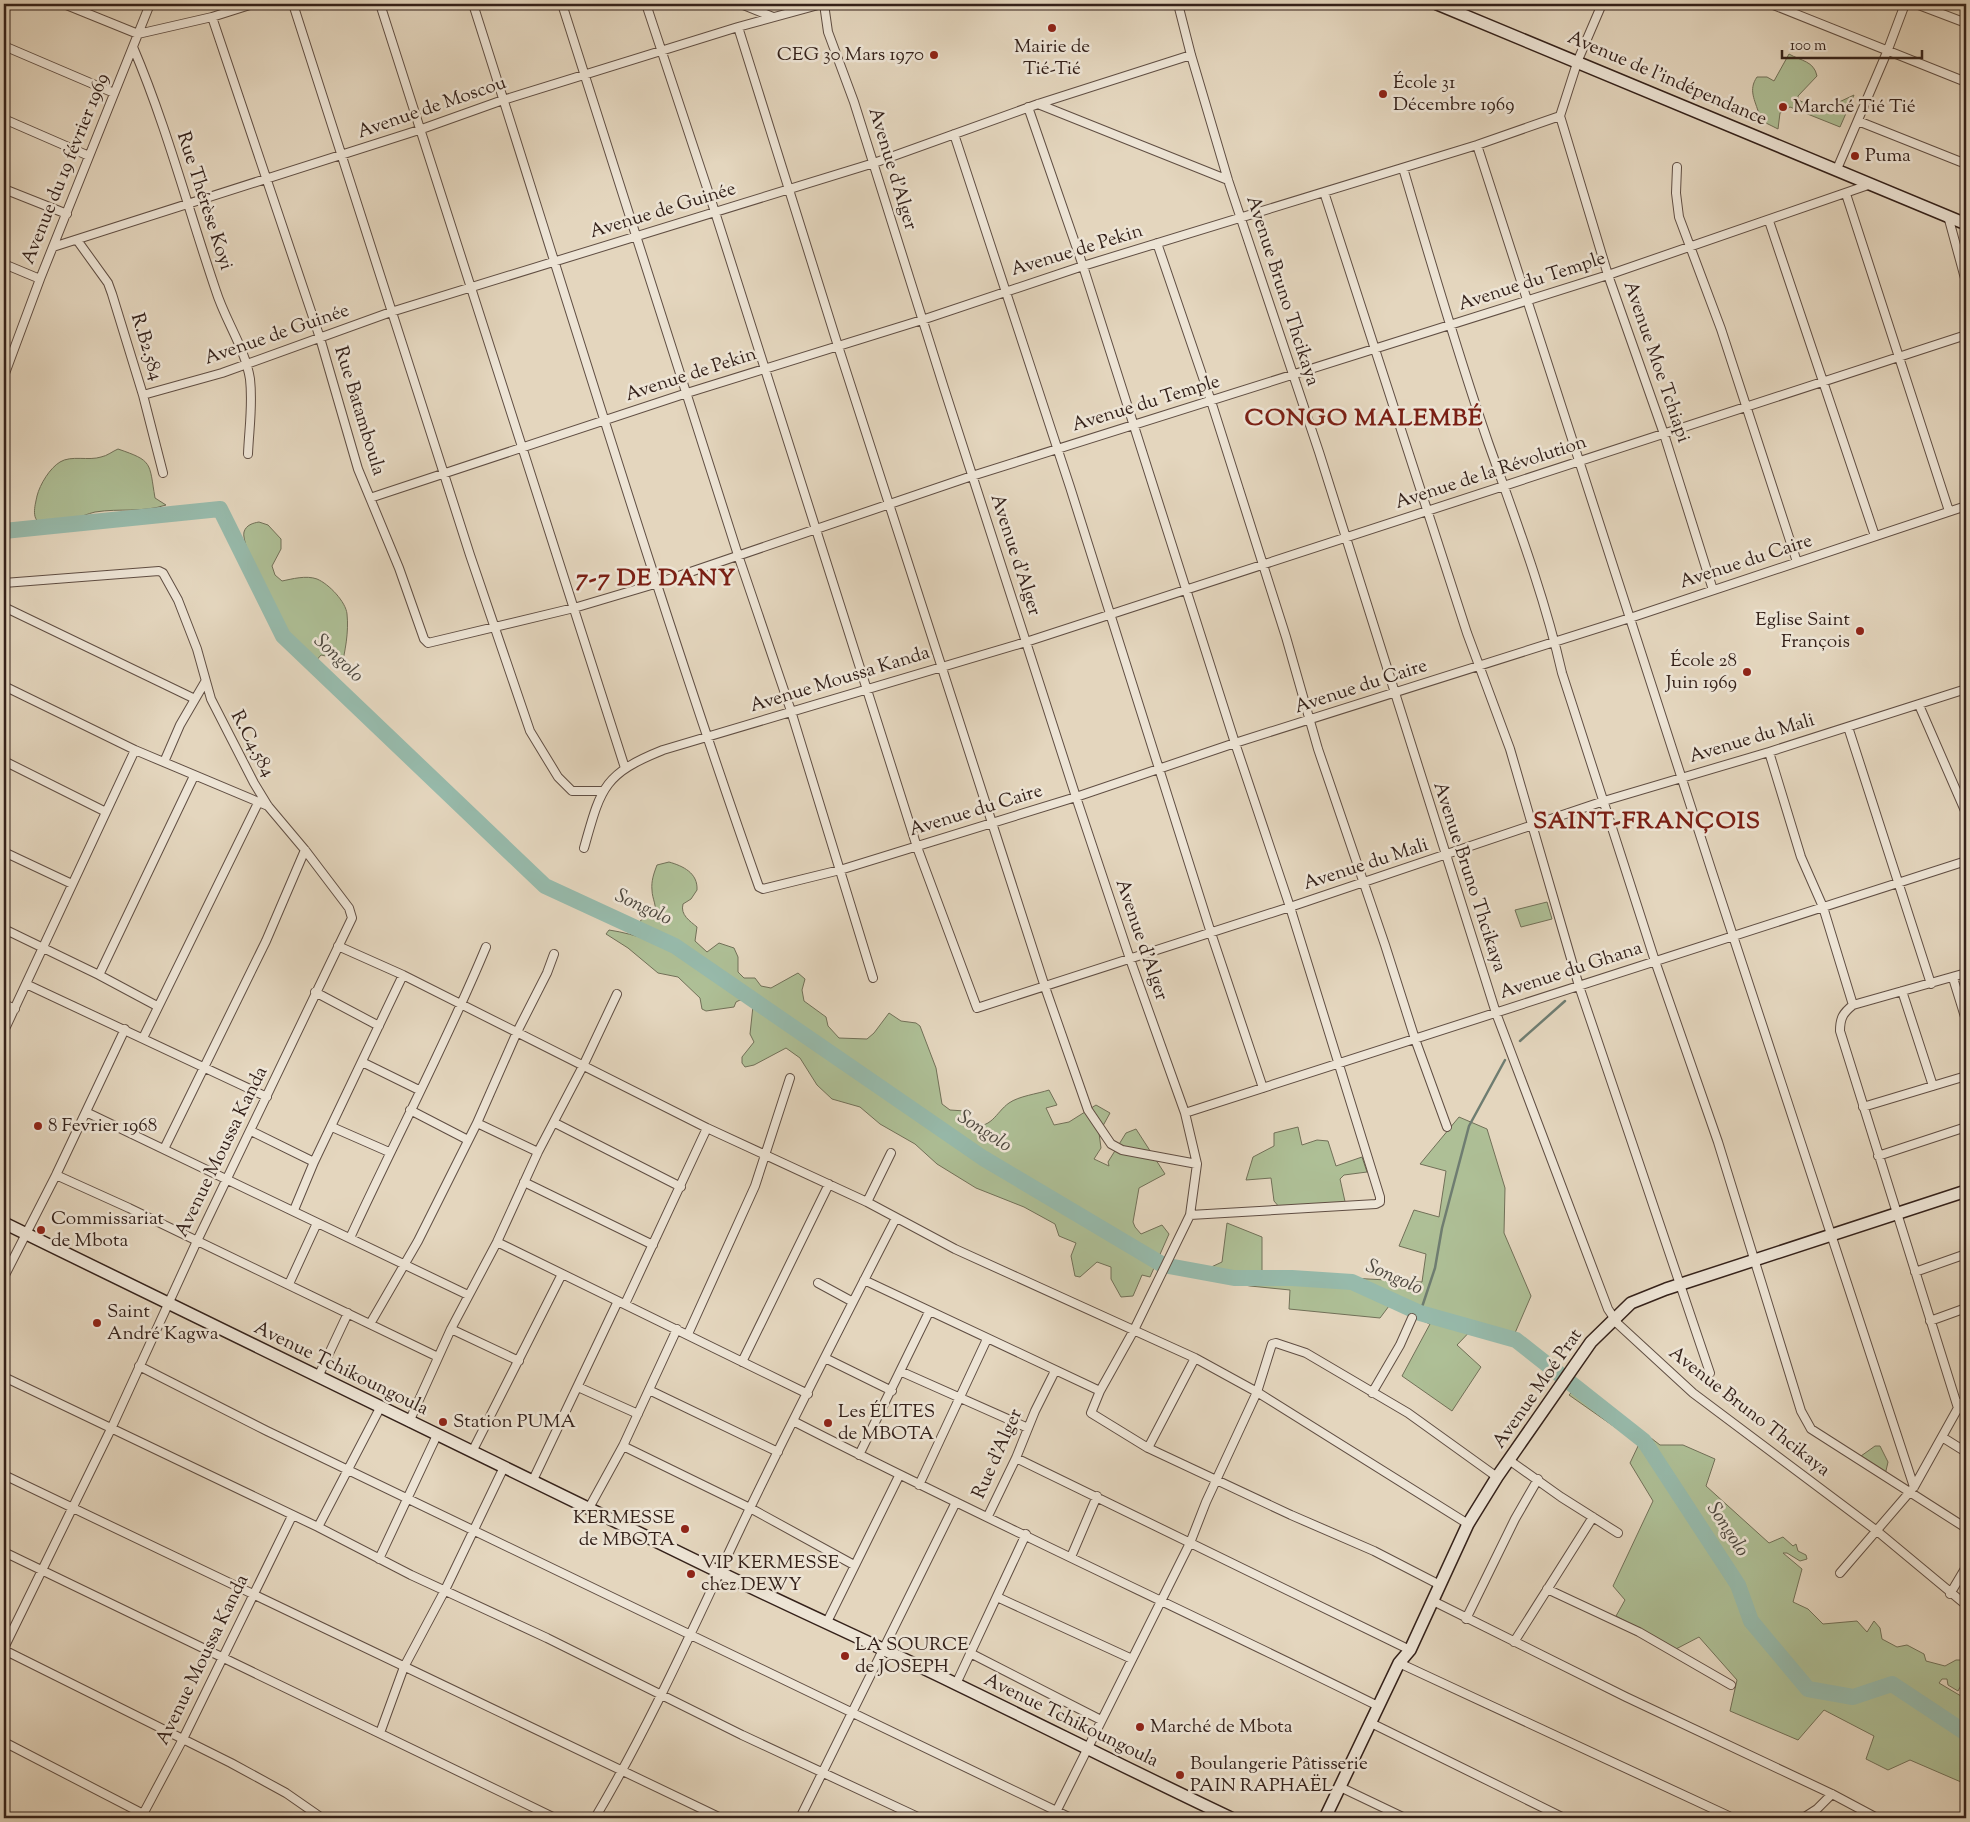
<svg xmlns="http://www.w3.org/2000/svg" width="1970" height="1822" font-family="'Sorts Mill Goudy',serif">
	<rect width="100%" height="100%" fill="#e4d6be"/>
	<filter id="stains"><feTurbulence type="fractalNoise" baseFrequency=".004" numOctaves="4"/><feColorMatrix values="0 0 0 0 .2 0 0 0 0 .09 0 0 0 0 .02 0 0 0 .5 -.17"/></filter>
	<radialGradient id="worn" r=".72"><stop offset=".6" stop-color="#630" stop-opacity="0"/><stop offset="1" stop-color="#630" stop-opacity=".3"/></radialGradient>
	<path fill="#aebf96" stroke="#717058" d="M1789,54C1801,61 1814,61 1817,76L1798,96V100L1807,104L1832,110L1837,103L1854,95L1840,127L1790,107L1780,113L1778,129L1754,117L1759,114C1755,100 1748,90 1757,77H1767L1774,81Z
		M118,449C153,461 149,462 155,498L166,505C142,513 120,508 95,512C82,515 56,528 44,525C30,521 35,506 37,496C40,484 50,468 60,462C71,455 89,461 101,457C107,456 113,451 118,449Z
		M259,522L268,525L281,539V549L272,566L275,575L282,581C292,579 306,575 317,579C329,584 346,602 347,614C349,632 345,652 341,669L330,657L321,655L315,662C306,654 294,645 287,636C278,624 240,543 244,532C246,525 253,523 259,522Z
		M669,862C683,866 698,873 697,890L691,899L683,904C680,915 690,921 697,927L695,941L707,952L719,943L734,948L738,957V972L744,978H755L761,986L771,988L798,973L805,979L802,990L804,1001L826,1017L828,1026L839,1038L867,1039L874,1033L889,1013L901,1021L916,1023L920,1026L936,1068L942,1104L950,1110L965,1111L971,1123C990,1132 996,1112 1009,1103C1019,1096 1037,1094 1049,1090L1057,1105L1046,1108L1054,1125L1069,1122L1096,1105L1110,1113L1099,1133L1101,1148L1094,1159L1109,1166L1108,1162L1126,1133L1136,1129L1165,1174L1139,1188L1133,1222L1135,1227L1141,1234L1162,1225L1169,1234L1150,1277L1142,1275L1133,1296L1121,1297L1111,1279V1267L1097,1262L1080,1277L1075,1276L1071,1256L1076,1243L1059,1236L1055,1224L1024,1207L976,1188L937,1164L915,1144L880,1124L860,1107L832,1099L817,1085L800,1058L786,1048L754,1065L745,1067L742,1063V1057L754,1042L750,1034L753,1006L750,1002L740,1000L736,1002L734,1007L706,1011L702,1009L700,998L678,977L658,973L628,948L606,934L609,930C636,934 666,945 689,959C694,963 698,968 703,973C715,983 728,990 743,995L836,1062L856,1073L918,1120L969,1153L983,1166L1047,1199L1045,1190L1020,1177L949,1132L909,1105L893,1090L856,1069L845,1059L731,984L681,947L658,934L632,928L645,917L654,915C658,907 652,899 652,890C651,881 654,873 657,865Z
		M1547,902L1552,919L1521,927L1515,910Z
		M1459,1117L1487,1129L1505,1188L1504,1233L1531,1296L1515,1333L1478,1323L1457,1345L1481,1367L1452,1411L1402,1376L1430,1324L1389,1306L1380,1318L1289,1309L1290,1290L1250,1286L1177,1272L1179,1265L1207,1269L1222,1262L1227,1223L1262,1237V1273L1422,1282L1426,1254L1399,1246L1414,1210L1439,1217L1446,1171L1420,1164Z
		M1298,1127L1302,1145L1317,1140L1328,1141L1336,1166L1362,1157L1367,1172L1344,1175L1340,1179L1346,1206L1280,1208L1274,1201L1271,1178L1246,1180L1253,1157L1274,1146V1133Z
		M1580,1383L1660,1445H1683L1715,1459L1706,1486L1769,1543L1783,1537L1793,1546L1796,1544L1798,1551L1806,1555L1807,1559L1800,1561L1787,1553H1783L1802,1569L1793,1602L1808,1609L1823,1624L1857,1621L1867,1632L1874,1621L1880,1628L1882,1639L1897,1647L1907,1645L1924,1654L1926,1661L1945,1666L1956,1660H1966V1676L1958,1691L1948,1685L1947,1679H1942L1939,1683L1966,1699V1818H1960L1962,1814L1961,1782L1910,1760L1888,1770L1866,1759L1874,1736L1824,1710L1798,1740L1730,1711L1737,1680L1699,1637L1676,1649L1616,1616L1625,1600L1613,1586L1653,1501L1630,1463L1639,1444L1569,1395Z
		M1875,1446H1880L1888,1462L1885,1475L1864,1460L1861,1456Z"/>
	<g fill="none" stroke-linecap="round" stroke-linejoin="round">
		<path stroke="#6f7d71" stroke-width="2.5" d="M1520,1041L1565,1001
			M1420,1313L1435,1268L1442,1228L1469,1126L1505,1060"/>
		<path stroke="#97baab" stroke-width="16" d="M4,531L220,509L283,636L545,886L675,946L983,1158L1163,1265L1234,1278H1292L1352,1282L1420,1313L1516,1340L1644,1441L1738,1585L1751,1621L1808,1689L1853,1697L1892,1684L1966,1733"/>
		<defs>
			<path id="street" d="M64,4L138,34L212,17L253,4
				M293,4L470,555L530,731L558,777L572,791H603
				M380,4L625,768
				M473,4C567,298 656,595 759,887L763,889L840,870L1076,797L1235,743L1630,618L1966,506
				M562,4L738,555L791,711L873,978
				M646,4L715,212L917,847L977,1008L1290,907L1604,801L1769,752L1966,689
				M741,4L773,17
				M824,4L828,32L854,102L944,388L1076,797L1130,959L1185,1113L1197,1164L1190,1215L1134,1330L1100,1391L1091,1413L1148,1448L1291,1515L1374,1551L1440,1585
				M1178,4L1191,55L1228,180L1319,452L1496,1013L1608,1309L1618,1324L1693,1393L1877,1531L1966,1605
				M1602,4L1578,60L1560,116L1608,275L1664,434L1713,590
				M1771,4L1966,82
				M1916,4L1966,23
				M212,17L320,338L358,469L399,568L424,639L428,643L574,608L658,583L972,476L1608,275L1871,184
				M738,27L838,346L1045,987L1088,1110L1111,1144L1122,1150L1197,1164
				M4,46L114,93
				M133,47C167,127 188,209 216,291C225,320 245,348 250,379C253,405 249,429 248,454
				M1038,104L1228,180
				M1028,107L1083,266L1235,743L1290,907L1380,1197V1202L1376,1204L1190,1215
				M4,119L89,156
				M1858,121L1966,164
				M954,134L1070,487L1211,933L1263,1088
				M1477,145L1712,872L1914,1487
				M1677,167L1676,193L1679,217L1721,329L1797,562
				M1403,168C1430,259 1457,352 1488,442C1515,518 1544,594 1562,673L1655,961L1718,1142L1801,1411L1811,1429L1966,1528
				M1837,169L1887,52L1905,4
				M4,189L67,214
				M1324,192L1467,633L1510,749L1579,986L1710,1373
				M1846,194L1949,511
				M1948,216L1966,282
				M1769,221L1875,536
				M77,240L108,283L112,294L143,395L163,473
				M1157,243L1211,401L1286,637L1318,749L1385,945L1415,1039L1447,1127
				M53,247L419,130L503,100L738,27L822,4
				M4,264L40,279
				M4,376L40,279L150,4
				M143,395L222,373L391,312L874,163L1038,104L1191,55
				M370,498L687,393L922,320L1083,266L1477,145L1560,116
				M4,583L159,571L163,573L178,600L197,649L211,699L254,783L268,806L305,850L349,908L352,918L197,1241L111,1429L4,1648
				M4,607L195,699
				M4,686L135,750L268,806
				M1919,705L1966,813
				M1848,727L1931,984
				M1769,752L1801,857L1823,907L1853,1005
				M4,761L106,812
				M164,762L180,725L205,682
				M584,848C601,788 603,774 663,750L1026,642L1966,335
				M4,852L72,884
				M4,929L99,975L157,1006
				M338,946L403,975L707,1128L867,1202L955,1249L1195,1358L1257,1392L1468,1524
				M99,975L194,776
				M1953,978L1966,1020
				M26,984L267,1097
				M1902,991L1933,1086
				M315,992L379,1026
				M4,1004L15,1009
				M4,1031L135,750
				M143,1038L258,803
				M362,1062L419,1090
				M1863,1107L1966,1076
				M410,1110L468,1140
				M86,1112L468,1295
				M1185,1113L1966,861
				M477,1123L538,1152
				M555,1123L681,1187
				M332,1127L389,1152
				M251,1131L314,1162
				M164,1149L266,941L305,850
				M1878,1156L1966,1127
				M56,1175L129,1208L438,1357
				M524,1182L653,1245
				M867,1202L891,1153
				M294,1210L314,1162L403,975
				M350,1238C395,1140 445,1046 486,947
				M497,1242L808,1394
				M1915,1272L1966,1254
				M4,1277L56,1175L125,1029
				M864,1280L1100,1391
				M818,1283L853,1302
				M289,1284L317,1223
				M625,1304L707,1128
				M1930,1321L1966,1308
				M370,1324L418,1241L477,1123L517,1032L547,973L554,954
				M451,1329L519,1361
				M688,1334L755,1186L790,1078
				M825,1358L892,1391
				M742,1362L829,1184
				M139,1366L267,1431L1071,1818
				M902,1372L1028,1428
				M4,1377L318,1527L411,1575L547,1638L742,1735L920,1818
				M318,1377L348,1313
				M578,1387L638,1414
				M649,1390L778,1452
				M1372,1393L1400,1345L1412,1318
				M1958,1408L1840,1031C1840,1018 1843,1013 1853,1005L1966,973
				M793,1421C986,1520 1184,1610 1378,1706
				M409,1422L451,1329L497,1242L538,1152L584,1064L617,994
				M1942,1437L1966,1452
				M623,1446L750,1508L854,1565
				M1148,1448L1195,1358
				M472,1452L562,1274
				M859,1455L929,1312
				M1016,1458L1410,1650
				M1509,1460L1561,1497L1618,1533
				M4,1475L721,1818
				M533,1480L618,1301
				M919,1485L987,1339
				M589,1508L623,1446L677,1329
				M988,1516L1016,1458L1035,1411L1055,1371
				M318,1527L380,1408
				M4,1552L555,1818
				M1071,1557L1097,1496
				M379,1559L437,1435
				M1840,1573L1914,1487L1958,1408L1966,1397
				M1547,1589L1639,1632L1731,1685
				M1950,1594L1966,1567
				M997,1597L1132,1659
				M1433,1601L1626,1697L1832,1794L1877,1818
				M1466,1619L1515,1519L1538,1479
				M827,1622L899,1476
				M1514,1642L1593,1517
				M4,1650L231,1763L286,1793L322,1818
				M970,1653L1101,1720
				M1399,1663L1733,1818
				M956,1684L1026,1534
				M1371,1723L1564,1818
				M380,1733L404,1667L445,1590L504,1467
				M4,1742L151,1818
				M1340,1787L1405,1818
				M141,1818L183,1739L292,1516
				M595,1818C650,1725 694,1626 740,1529C790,1424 843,1321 896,1218
				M800,1818L956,1502
				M1053,1818L1190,1543L1206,1502L1257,1392L1272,1344L1276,1343L1306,1353L1408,1413L1497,1477
				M1803,1818L1817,1809L1832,1794
				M1857,1818L1863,1811"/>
			<path id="secondary" d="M1437,4L1966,224
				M4,1223C243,1338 480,1457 719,1572C797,1610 876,1645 954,1683C1047,1728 1138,1774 1231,1818
				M1325,1818L1399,1663L1410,1650L1468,1524L1497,1477L1591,1342L1631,1303L1666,1289L1966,1191"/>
		</defs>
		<use href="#street" stroke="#604e43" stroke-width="10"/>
		<use href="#secondary" stroke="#34211a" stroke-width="14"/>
		<use href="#street" stroke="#ede4d5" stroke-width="8"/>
		<use href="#secondary" stroke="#ede4d5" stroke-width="11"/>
	</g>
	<g fill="#8f2418" stroke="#ede4d5" stroke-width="2">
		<circle cx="1052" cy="28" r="5"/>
		<circle cx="934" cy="55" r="5"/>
		<circle cx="1383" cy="94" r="5"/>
		<circle cx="1783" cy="107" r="5"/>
		<circle cx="1855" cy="156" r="5"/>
		<circle cx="1860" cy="631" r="5"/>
		<circle cx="1747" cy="672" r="5"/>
		<circle cx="38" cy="1126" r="5"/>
		<circle cx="41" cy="1230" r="5"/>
		<circle cx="97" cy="1323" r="5"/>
		<circle cx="443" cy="1422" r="5"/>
		<circle cx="828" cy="1423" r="5"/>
		<circle cx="685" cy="1529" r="5"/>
		<circle cx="691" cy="1574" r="5"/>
		<circle cx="845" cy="1656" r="5"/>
		<circle cx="1140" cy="1727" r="5"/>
		<circle cx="1180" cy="1775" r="5"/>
	</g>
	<g text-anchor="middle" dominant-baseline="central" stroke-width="5" stroke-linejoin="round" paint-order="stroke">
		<g font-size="19" fill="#34211a" stroke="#ede4d5" text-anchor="start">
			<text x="1052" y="47" text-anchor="middle">Mairie de<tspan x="1052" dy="22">Tié-Tié</tspan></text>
			<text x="924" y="55" text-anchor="end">CEG 30 Mars 1970</text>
			<text x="1393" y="83">École 31<tspan x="1393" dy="22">Décembre 1969</tspan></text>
			<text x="1793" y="107">Marché Tié Tié</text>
			<text x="1865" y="156">Puma</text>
			<text x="1850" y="620" text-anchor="end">Eglise Saint<tspan x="1850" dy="22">François</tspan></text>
			<text x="1737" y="661" text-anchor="end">École 28<tspan x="1737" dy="22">Juin 1969</tspan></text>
			<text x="48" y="1126">8 Fevrier 1968</text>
			<text x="51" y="1219">Commissariat<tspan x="51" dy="22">de Mbota</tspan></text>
			<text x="107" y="1312">Saint<tspan x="107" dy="22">André Kagwa</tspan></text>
			<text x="838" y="1412">Les ÉLITES<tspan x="838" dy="22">de MBOTA</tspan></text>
			<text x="453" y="1422">Station PUMA</text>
			<text x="675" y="1518" text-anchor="end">KERMESSE<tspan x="675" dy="22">de MBOTA</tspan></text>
			<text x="701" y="1563">VIP KERMESSE<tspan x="701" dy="22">chez DEWY</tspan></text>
			<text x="855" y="1645">LA SOURCE<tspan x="855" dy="22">de JOSEPH</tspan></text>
			<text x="1150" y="1727">Marché de Mbota</text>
			<text x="1190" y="1764">Boulangerie Pâtisserie<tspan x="1190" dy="22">PAIN RAPHAËL</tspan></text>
		</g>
		<g font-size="19" fill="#34211a" stroke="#ede4d5">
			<text transform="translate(1667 79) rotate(23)">Avenue de l'indépendance</text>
			<text transform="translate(432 108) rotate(-19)">Avenue de Moscou</text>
			<text transform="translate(66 169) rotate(-68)">Avenue du 19 février 1969</text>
			<text transform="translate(892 169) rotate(73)">Avenue d'Alger</text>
			<text transform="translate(204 201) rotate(72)">Rue Thérèse Koyi</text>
			<text transform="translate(663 211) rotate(-17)">Avenue de Guinée</text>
			<text transform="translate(1077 251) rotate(-17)">Avenue de Pekin</text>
			<text transform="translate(1532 282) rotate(-18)">Avenue du Temple</text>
			<text transform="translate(1282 291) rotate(72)">Avenue Bruno Thcikaya</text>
			<text transform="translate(277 335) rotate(-19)">Avenue de Guinée</text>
			<text transform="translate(146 347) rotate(73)">R.B2.584</text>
			<text transform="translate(1656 362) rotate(71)">Avenue Moe Tchiapi</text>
			<text transform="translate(691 375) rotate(-18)">Avenue de Pekin</text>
			<text transform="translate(1146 404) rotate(-17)">Avenue du Temple</text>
			<text transform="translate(359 411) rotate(73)">Rue Batamboula</text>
			<text transform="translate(1491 473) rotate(-18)">Avenue de la Révolution</text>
			<text transform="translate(1015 555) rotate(72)">Avenue d'Alger</text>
			<text transform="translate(1746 562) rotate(-18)">Avenue du Caire</text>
			<text transform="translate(840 680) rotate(-17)">Avenue Moussa Kanda</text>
			<text transform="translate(1361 687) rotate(-18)">Avenue du Caire</text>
			<text transform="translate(1752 739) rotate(-17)">Avenue du Mali</text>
			<text transform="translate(252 744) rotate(62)">R.C4.584</text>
			<text transform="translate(976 811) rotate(-17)">Avenue du Caire</text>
			<text transform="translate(1366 865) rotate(-18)">Avenue du Mali</text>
			<text transform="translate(1469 877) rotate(72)">Avenue Bruno Thcikaya</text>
			<text transform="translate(1141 940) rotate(71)">Avenue d'Alger</text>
			<text transform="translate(1571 971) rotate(-18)">Avenue du Ghana</text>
			<text transform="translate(222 1152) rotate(-64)">Avenue Moussa Kanda</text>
			<text transform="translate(341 1369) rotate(26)">Avenue Tchikoungoula</text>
			<text transform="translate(1538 1389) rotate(-55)">Avenue Moé Prat</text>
			<text transform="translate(1749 1412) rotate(38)">Avenue Bruno Thcikaya</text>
			<text transform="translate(998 1454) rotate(-66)">Rue d'Alger</text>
			<text transform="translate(203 1660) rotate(-64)">Avenue Moussa Kanda</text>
			<text transform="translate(1071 1721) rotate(26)">Avenue Tchikoungoula</text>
		</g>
		<g font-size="20" font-style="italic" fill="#4d473e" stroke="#ede4d5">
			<text transform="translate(338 659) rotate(44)">Songolo</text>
			<text transform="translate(643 908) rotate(25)">Songolo</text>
			<text transform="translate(984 1132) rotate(33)">Songolo</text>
			<text transform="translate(1394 1278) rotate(24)">Songolo</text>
			<text transform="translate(1727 1530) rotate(57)">Songolo</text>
		</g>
		<g font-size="24" font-weight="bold" letter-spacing="1" fill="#7a1f14" stroke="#ede4d5">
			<text x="1364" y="419">CONGO MALEMBÉ</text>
			<text x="656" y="579">7-7 DE DANY</text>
			<text x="1647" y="822">SAINT-FRANÇOIS</text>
		</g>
	</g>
	<rect width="1970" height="1822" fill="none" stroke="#e4d6be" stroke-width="20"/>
	<rect x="5" y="5" width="1960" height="1812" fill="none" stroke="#34211a" stroke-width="2.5"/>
	<rect x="10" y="10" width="1950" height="1802" fill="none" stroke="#34211a"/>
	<path d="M1782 50v8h140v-8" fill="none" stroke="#34211a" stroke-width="2.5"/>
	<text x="1790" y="50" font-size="15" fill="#34211a" stroke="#ede4d5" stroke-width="4" paint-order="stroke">100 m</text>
	<rect width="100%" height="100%" filter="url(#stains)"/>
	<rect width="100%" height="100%" fill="url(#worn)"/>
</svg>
